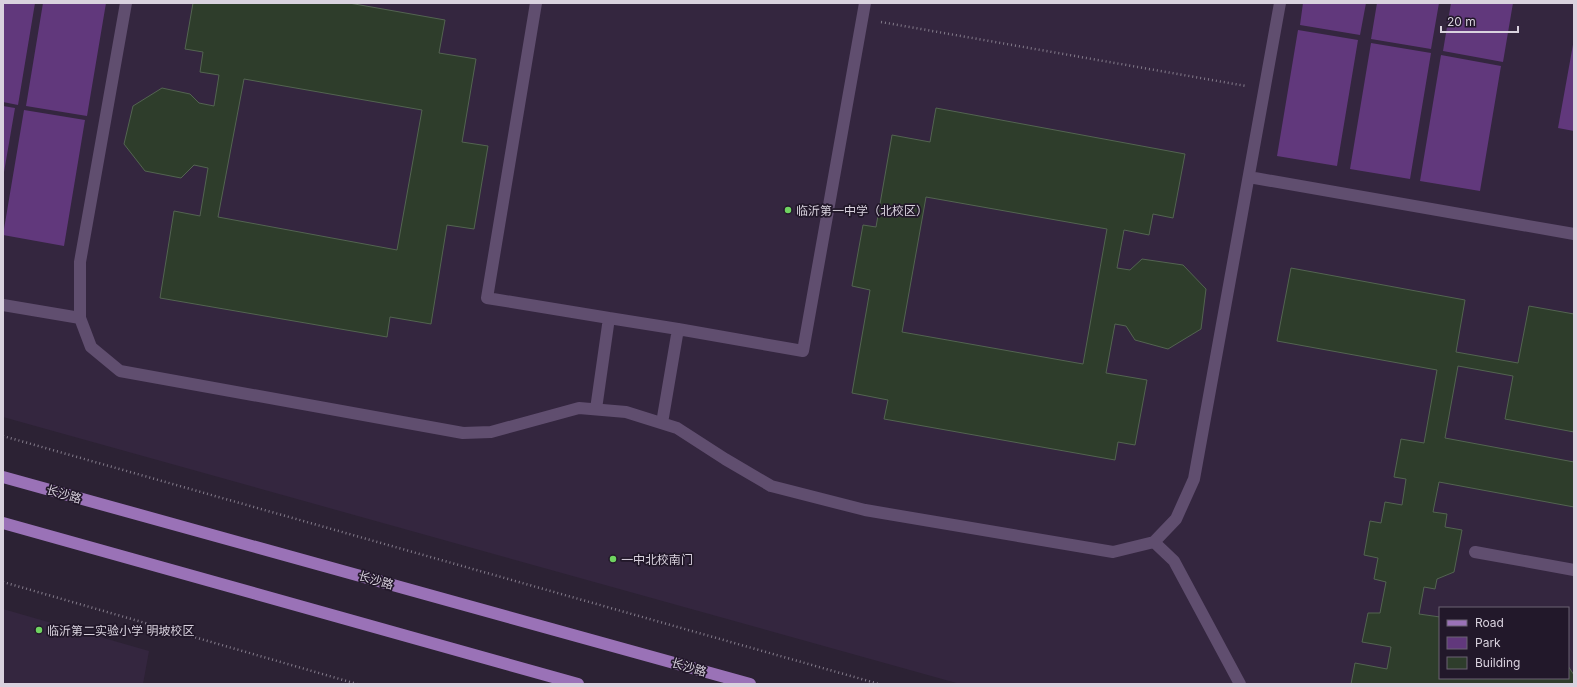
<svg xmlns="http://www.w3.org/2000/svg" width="1577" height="687" font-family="Inter,'Noto Sans SC',sans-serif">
	<rect width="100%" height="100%" fill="#2c2234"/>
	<path fill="#34263f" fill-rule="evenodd" d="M3,3H1574V684H960L3,417ZM1440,608H1568V678H1440Z
		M3,609L149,651L143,684H3Z"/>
	<path fill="#61387c" d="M3,3H35L18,105L3,102Z
		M43,3H106L87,116L26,106Z
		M1303,3H1366L1360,35L1300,25Z
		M1377,3H1439L1431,49L1371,39Z
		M1451,3H1513L1503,62L1443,51Z
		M1298,30L1358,40L1337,166L1277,156Z
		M1574,39V131L1558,128Z
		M1371,43L1431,53L1410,179L1350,169Z
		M1441,55L1501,66L1480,191L1420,181Z
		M3,106L15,108L3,178Z
		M24,110L85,120L64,246L3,235Z"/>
	<path fill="#2e3d2b" stroke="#536451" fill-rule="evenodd" d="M193,3H349L445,20L439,53L476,59L462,142L488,146L474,229L447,225L431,324L390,317L387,337L160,298L174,211L200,216L208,168L194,165L181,178L145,171L124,144L133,106L162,88L190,94L199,103L214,106L219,75L200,72L203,52L185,49ZM244,79L422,110L397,250L218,217Z
		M936,108L1185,154L1173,218L1153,214L1149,235L1124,230L1117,268L1130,270L1142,259L1183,265L1206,289L1201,329L1168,349L1135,340L1126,326L1115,324L1106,373L1147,380L1135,445L1118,442L1115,460L884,419L888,400L852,393L870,290L852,286L863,225L876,227L892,135L930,142ZM926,197L1107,229L1083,364L902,332Z
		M1291,268L1465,300L1456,352L1518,363L1529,306L1574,314V432L1505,419L1513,376L1458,366L1445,438L1574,462V507L1439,482L1433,512L1447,514L1445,527L1462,530L1454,572L1437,579L1435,589L1424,587L1419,614L1440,617V678H1568V666L1574,675V684H1351L1355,663L1387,669L1391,647L1362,642L1368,613H1380L1386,582L1374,579L1378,558L1364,555L1370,521L1381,523L1385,502L1402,505L1406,479L1394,477L1401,439L1424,443L1437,370L1277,341Z"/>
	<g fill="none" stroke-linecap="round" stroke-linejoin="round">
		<path stroke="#847c8b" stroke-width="2.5" stroke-dasharray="1 3" stroke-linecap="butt" d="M881,22L1246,86
			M3,436L879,684
			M3,582L357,684"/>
		<path stroke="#604e6f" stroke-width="12" d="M126,3L80,262V318L91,347L120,371L463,433L491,432L579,408L626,412L677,428L725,459L771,486L865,510L1113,552L1154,542L1176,519L1194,479L1280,3
			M536,3L487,298L609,318L596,409
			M1249,177L1574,234
			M3,305L80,318
			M609,318L678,329
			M662,423L678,329L803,351L865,3
			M1154,542L1174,561L1240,684
			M1475,552L1574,570"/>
		<path stroke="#9a72b7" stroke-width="12" d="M3,477L750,684
			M3,523L578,684"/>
	</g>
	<g fill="#6fd360" stroke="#22182a" stroke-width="1.5">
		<circle cx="788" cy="210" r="4"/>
		<circle cx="613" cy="559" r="4"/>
		<circle cx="39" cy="630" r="4"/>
	</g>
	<g text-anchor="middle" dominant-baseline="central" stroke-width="3.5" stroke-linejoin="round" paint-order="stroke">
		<g font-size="12" fill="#d9d2de" stroke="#22182a" text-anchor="start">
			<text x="796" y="210">临沂第一中学（北校区）</text>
			<text x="621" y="559">一中北校南门</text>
			<text x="47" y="630">临沂第二实验小学 明坡校区</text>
		</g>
		<g font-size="12" fill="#d9d2de" stroke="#22182a">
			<text transform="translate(64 494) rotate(16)">长沙路</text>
			<text transform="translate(376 580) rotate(16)">长沙路</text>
			<text transform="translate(689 667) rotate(16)">长沙路</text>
		</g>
	</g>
	<rect width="1577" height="687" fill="none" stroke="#d9d2de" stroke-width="8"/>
	<rect x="1439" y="607" width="130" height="72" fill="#22182a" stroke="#6b6272"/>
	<rect x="1447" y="620" width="20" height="6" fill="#9a72b7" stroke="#6b6272"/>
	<text x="1475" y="627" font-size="12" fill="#d9d2de">Road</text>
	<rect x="1447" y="637" width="20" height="12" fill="#61387c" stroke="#6b6272"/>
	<text x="1475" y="647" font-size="12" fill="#d9d2de">Park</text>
	<rect x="1447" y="657" width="20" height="12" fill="#2e3d2b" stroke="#6b6272"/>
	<text x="1475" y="667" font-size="12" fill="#d9d2de">Building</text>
	<path d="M1441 26v6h77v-6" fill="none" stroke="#d9d2de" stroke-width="2"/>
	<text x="1447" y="26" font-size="12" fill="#d9d2de" stroke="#22182a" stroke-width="3" paint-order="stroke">20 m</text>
</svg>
